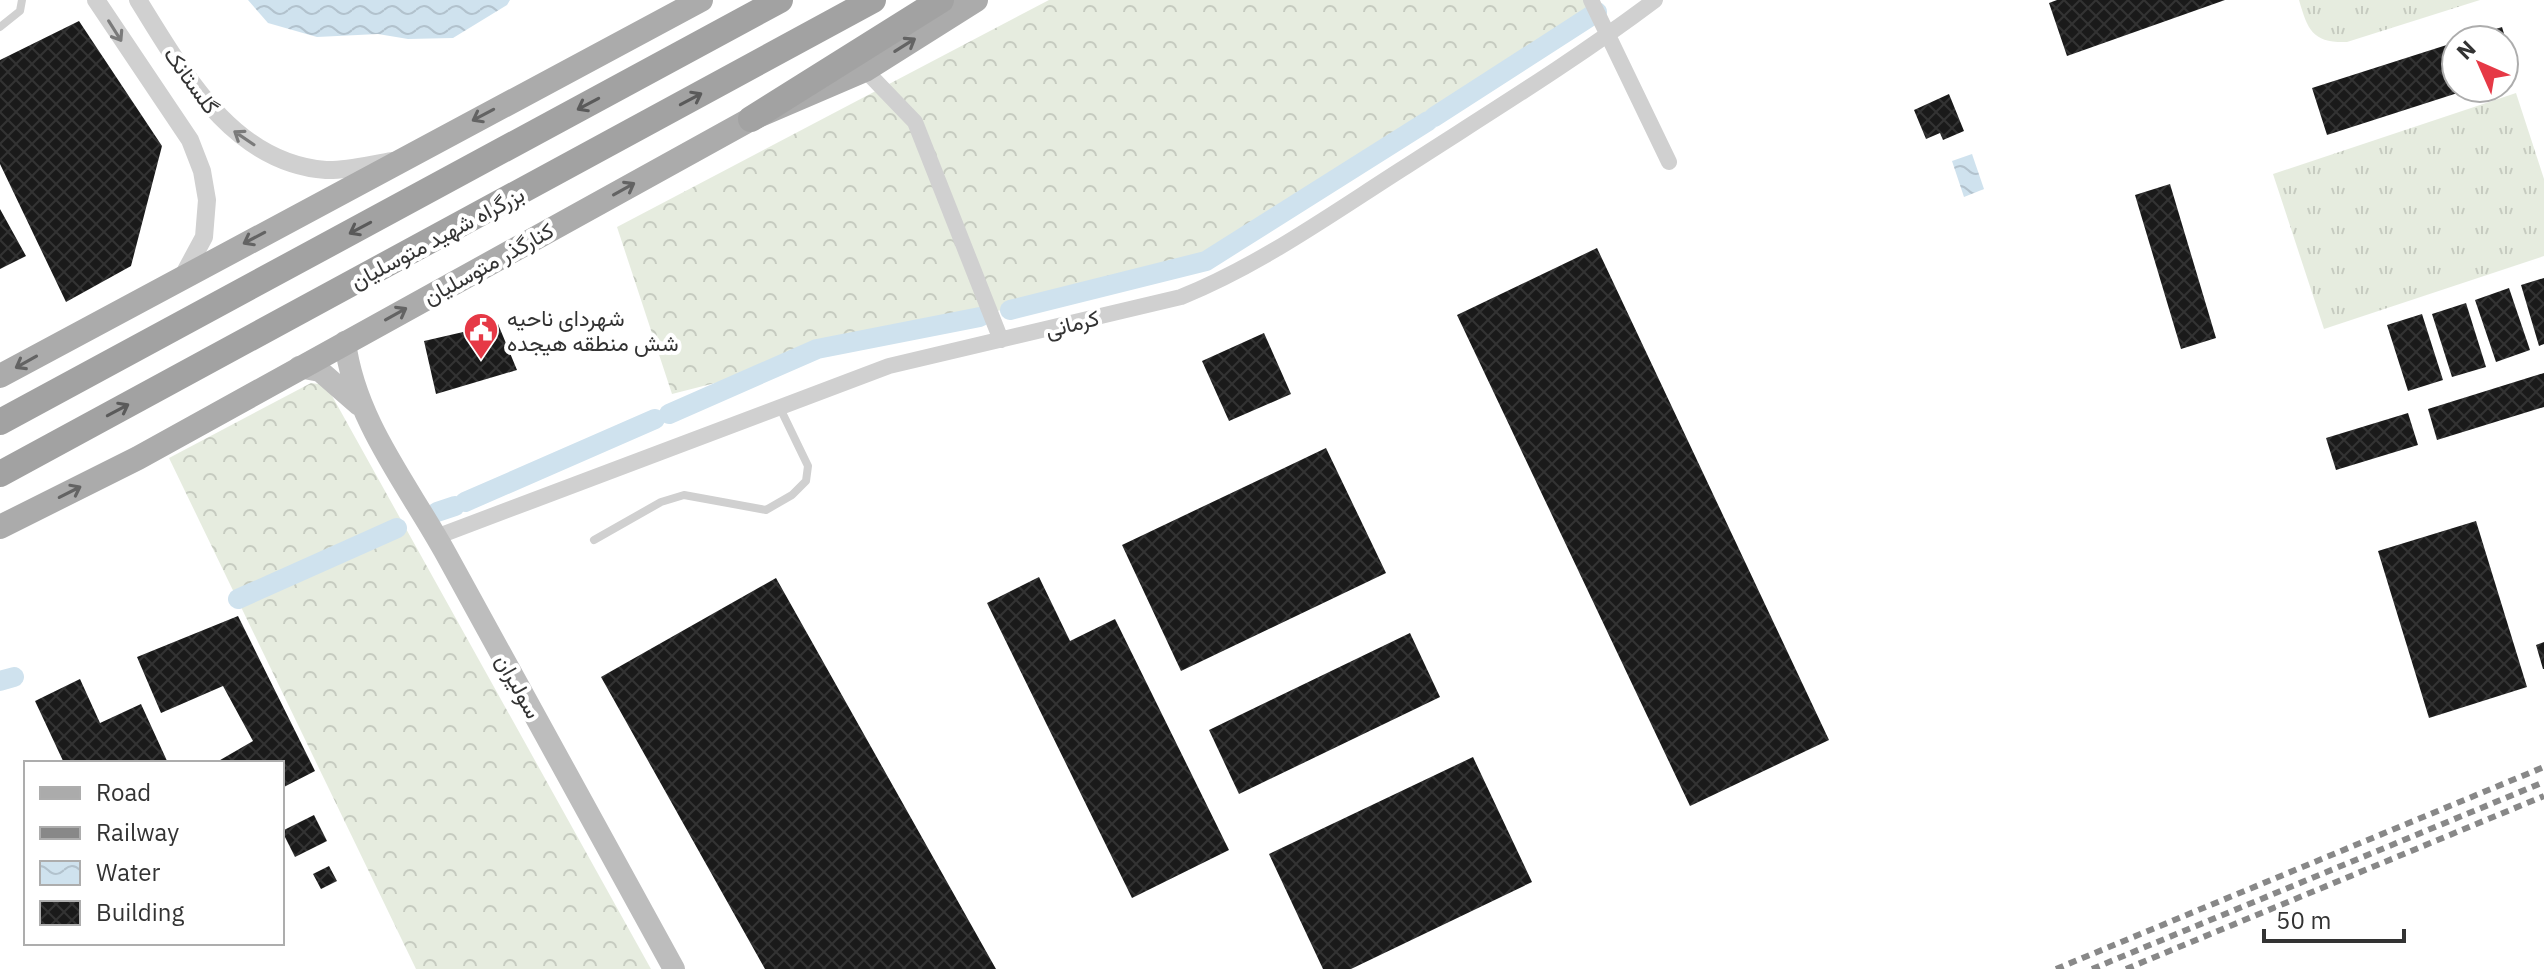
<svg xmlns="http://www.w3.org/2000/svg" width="2544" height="969" font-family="'IBM Plex Sans',Vazirmatn,sans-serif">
	<defs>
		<pattern id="grass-tufts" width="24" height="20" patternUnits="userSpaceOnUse" patternTransform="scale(2)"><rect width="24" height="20" fill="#e6ecdf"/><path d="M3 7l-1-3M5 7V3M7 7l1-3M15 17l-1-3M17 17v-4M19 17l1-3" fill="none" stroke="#c6cbc0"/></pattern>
		<pattern id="forest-crowns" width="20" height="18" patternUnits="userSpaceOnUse" patternTransform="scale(2)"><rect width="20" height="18" fill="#e6ecdf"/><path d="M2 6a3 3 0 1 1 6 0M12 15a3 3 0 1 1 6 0" fill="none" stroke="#c6cbc0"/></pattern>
		<pattern id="water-waves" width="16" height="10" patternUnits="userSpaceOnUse" patternTransform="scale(2)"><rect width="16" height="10" fill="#cfe2ee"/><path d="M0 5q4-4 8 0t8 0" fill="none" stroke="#b2c2cd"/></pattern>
		<pattern id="building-cross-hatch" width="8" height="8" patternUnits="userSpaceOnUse" patternTransform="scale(2)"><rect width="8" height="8" fill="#1a1a1a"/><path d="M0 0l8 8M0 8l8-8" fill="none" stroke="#333"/></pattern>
	</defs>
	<rect width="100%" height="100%" fill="#fff"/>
	<path fill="url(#grass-tufts)" d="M2299,0H2480L2347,42C2313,43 2308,31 2299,0Z
		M2516,93L2544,179V256L2324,329L2273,174Z"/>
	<path fill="url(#forest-crowns)" d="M1049,0H1600L1201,259L672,394L617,227Z
		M311,383L326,385L651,969H416L169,458Z"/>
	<path fill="url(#water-waves)" d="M248,0H510L507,5L453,38L408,39L378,34L317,37L268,23Z
		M1972,154L1984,189L1964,197L1952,161Z"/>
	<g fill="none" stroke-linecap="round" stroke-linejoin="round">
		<path stroke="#cfe2ee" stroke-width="20" d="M1434,117L1597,12
			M1010,310L1206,261L1428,121
			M669,414L817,349L980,317
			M465,502L655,419
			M437,512L455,506
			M238,599L397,528
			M0,681L14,677"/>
	</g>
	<path fill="url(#building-cross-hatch)" d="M2057,0H2225L2067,56L2049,3Z
		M79,21L162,146L131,266L66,302L0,164V60Z
		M2502,27L2516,74L2504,78V40L2464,39Z
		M2456,42V88L2470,89L2327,135L2312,88Z
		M1949,94L1964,131L1943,140L1940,133L1926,139L1914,110Z
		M2170,184L2216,338L2181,349L2135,195Z
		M0,209L26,256L0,269Z
		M1597,248L1829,740L1690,806L1457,315Z
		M2544,278V344L2539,346L2521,285Z
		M2509,288L2530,350L2496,362L2475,300Z
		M2466,303L2486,367L2452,377L2432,314Z
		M2422,314L2443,380L2408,391L2387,325Z
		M498,324L517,370L436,394L424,341Z
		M1264,333L1291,394L1229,421L1202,361Z
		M2544,373V407L2437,440L2428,409Z
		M2408,413L2418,445L2336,470L2326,438Z
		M1326,448L1386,573L1181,671L1122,545Z
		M2476,521L2527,687L2429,718L2378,551Z
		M1039,577L1070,641L1115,619L1229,850L1132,898L987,603Z
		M776,578L996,969H765L601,677Z
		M238,616L315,771L282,788V763H215L253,741L223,686L161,713L137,657Z
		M1410,633L1440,697L1239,794L1209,730Z
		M2544,642V669H2543L2536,645Z
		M80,679L100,723L141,704L168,763H64L35,701Z
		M1473,757L1532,882L1351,969H1323L1269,854Z
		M314,815L327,841L295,857L282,831Z
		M329,866L337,881L321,889L313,874Z"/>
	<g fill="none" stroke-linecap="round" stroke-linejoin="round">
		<path stroke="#d0d0d0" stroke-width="8" d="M0,27L20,11L22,0
			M594,540L661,502L684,495L766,510L792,495L806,481L808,466L779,406"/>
		<path stroke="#d0d0d0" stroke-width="16" d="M1591,0L1669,162
			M865,70L915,122L1001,340
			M436,537L889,366L1181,297C1260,265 1330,215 1402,169C1487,114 1574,61 1655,0"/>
		<path stroke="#d0d0d0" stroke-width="18" d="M96,0L190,140L202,171L207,200L204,237L183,276
			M138,0C183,72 232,163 326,170C347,171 372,164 393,161"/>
		<path stroke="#bdbdbd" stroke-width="22" d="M345,342C355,421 408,485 446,554C522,692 598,831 674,969
			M299,367L320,371L359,405"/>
		<path stroke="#ababab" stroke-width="24" d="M0,376L701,0
			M0,527L138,458L751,119L865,70L976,0"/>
		<path stroke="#a2a2a2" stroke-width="26" d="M751,119L941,0
			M0,422L780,0
			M0,474L873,0"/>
		<path stroke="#888" stroke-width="6" stroke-dasharray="8 6" stroke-linecap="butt" d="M2056,969L2544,767
			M2092,969L2544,782
			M2126,969L2544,796"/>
	</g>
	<defs><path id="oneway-shaft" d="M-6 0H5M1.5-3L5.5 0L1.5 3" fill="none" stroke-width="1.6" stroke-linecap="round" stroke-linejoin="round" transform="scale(2)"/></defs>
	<g stroke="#7a7a7a">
		<use href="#oneway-shaft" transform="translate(115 31) rotate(58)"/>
		<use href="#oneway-shaft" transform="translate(244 138) rotate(-146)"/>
	</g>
	<g stroke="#636363">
		<use href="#oneway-shaft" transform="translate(905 45) rotate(-32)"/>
		<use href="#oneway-shaft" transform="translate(483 115) rotate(152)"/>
		<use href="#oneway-shaft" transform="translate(624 189) rotate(-29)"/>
		<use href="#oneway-shaft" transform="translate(254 238) rotate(152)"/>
		<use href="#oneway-shaft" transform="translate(396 314) rotate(-29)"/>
		<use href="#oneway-shaft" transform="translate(26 362) rotate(151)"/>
		<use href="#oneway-shaft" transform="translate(70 492) rotate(-27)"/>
	</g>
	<g stroke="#5a5a5a">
		<use href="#oneway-shaft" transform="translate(691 99) rotate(-28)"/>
		<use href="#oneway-shaft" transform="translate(588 104) rotate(152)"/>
		<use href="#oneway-shaft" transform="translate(360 228) rotate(152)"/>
		<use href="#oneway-shaft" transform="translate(118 410) rotate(-28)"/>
	</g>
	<defs>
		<symbol id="civic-pin" viewBox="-11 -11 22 30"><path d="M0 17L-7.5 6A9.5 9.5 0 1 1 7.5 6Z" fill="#e63946" stroke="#fff"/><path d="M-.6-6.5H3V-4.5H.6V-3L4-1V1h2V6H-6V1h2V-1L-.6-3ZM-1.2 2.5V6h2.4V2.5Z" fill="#fff"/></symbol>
	</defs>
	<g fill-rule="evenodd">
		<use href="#civic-pin" x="461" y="310" width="40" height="54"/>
	</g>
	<g text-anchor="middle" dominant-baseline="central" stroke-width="8" stroke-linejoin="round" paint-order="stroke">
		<g font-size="22" fill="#333" stroke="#fff">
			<text transform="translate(192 80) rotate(54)">گلستانک</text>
			<text transform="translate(437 237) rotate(-28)">بزرگراه شهید متوسلیان</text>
			<text transform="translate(488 263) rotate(-29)">کنارگذر متوسلیان</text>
			<text transform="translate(1072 323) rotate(-14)">کرمانی</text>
			<text transform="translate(519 686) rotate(61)">سولیران</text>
		</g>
		<g font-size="22" fill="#333" stroke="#fff" text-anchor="start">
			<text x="507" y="317">شهردای ناحیه<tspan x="507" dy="25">شش منطقه هیجده</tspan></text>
		</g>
	</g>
	<rect x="24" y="761" width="260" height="184" fill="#ffffff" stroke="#adadad" stroke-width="2"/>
	<rect x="40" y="787" width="40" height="12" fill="#ababab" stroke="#adadad" stroke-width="2"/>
	<text x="96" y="801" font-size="24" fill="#333333">Road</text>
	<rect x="40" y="827" width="40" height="12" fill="#888888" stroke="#adadad" stroke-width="2"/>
	<text x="96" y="841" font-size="24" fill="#333333">Railway</text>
	<rect x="40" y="861" width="40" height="24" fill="url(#water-waves)" stroke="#adadad" stroke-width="2"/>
	<text x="96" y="881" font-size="24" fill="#333333">Water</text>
	<rect x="40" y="901" width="40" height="24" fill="url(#building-cross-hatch)" stroke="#adadad" stroke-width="2"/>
	<text x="96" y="921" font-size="24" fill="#333333">Building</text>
	<g transform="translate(2480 64) rotate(315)"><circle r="38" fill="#ffffff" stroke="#adadad" stroke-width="2"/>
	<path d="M0-6L14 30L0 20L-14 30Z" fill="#e63946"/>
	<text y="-12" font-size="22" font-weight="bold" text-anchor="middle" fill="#333333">N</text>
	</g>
	<path d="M2264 929v12h140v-12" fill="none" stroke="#333333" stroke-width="4"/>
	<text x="2276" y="929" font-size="24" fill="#333333" stroke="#ffffff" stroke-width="6" paint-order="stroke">50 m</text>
</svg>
